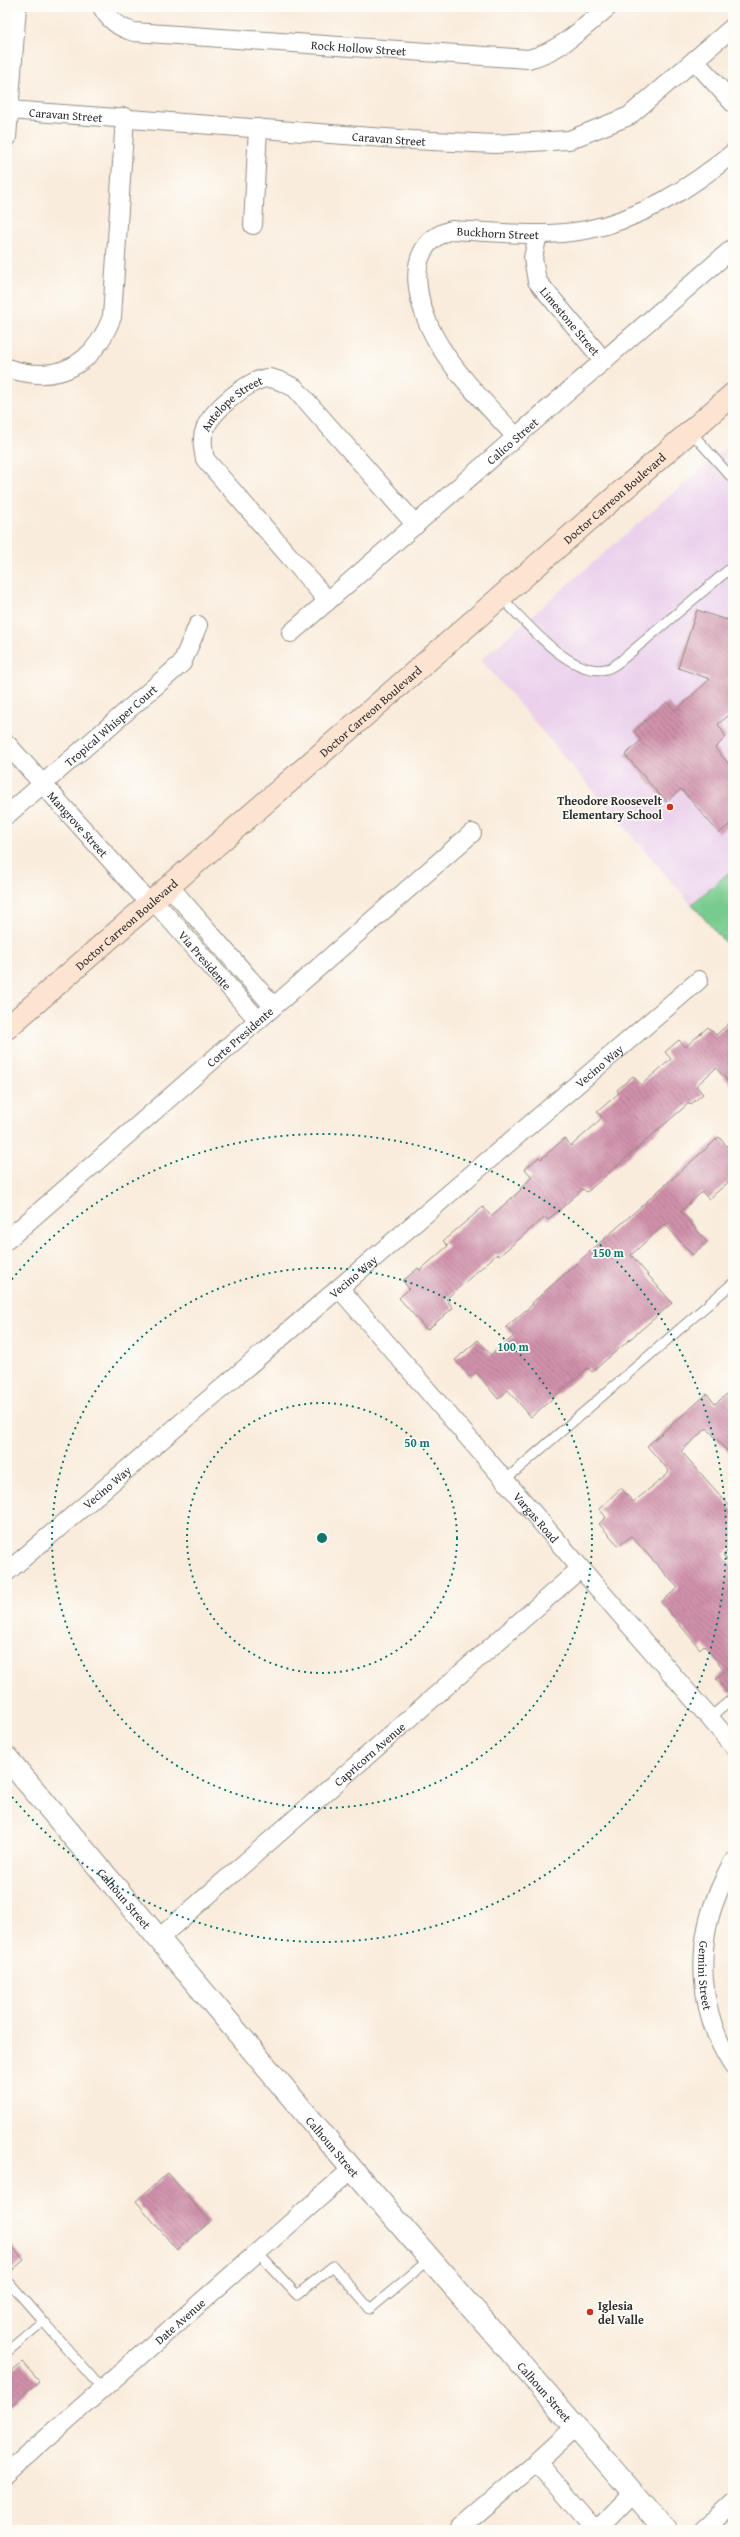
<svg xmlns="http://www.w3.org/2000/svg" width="740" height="2537" font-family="'Gentium Book Plus',serif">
	<defs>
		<pattern id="building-back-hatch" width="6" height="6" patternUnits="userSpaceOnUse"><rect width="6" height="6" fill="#d090aa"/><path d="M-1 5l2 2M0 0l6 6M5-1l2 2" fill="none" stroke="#a9768b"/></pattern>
	</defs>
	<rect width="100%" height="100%" fill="#fdfcf7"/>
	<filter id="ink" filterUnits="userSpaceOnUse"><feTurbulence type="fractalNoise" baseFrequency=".025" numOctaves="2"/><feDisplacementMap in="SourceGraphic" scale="8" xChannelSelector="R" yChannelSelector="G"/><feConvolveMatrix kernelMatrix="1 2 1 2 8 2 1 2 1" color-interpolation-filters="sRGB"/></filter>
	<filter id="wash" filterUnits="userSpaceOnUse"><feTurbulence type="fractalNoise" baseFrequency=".012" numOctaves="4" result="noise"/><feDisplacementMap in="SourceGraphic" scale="16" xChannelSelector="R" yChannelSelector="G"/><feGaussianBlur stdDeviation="0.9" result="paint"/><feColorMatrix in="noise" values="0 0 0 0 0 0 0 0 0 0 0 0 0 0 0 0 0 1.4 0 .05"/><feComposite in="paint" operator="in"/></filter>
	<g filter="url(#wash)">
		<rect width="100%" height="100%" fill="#f9ecdc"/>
		<path fill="#ebd1ec" d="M733,441V953L481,660Z"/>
		<path fill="#77cb8e" stroke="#517b5c" d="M733,869V952L692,904Z"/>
		<g id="blocks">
			<path fill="url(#building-back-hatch)" d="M697,610L723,619L733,620V712L718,724L726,737L715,748L733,769V822L719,833L681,789L666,802L625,755L641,740L634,731L667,702L675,711L710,679L678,668Z
				M733,1020V1087L716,1068L696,1086L703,1094L690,1105L689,1103L587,1192L583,1189L548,1220L545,1217L499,1256L497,1254L446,1299L453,1308L427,1330L399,1298L409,1289L403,1281L418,1268L420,1270L448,1246L443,1241L483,1207L491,1216L521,1190L520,1189L532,1177L525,1169L539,1157L541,1159L565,1138L571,1146L596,1124L602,1117L597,1112L619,1093L617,1090L633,1076L641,1085L671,1059L665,1052L679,1040L685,1047L708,1027L716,1035Z
				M719,1137L733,1153V1178L709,1199L702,1192L681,1211L707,1242L692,1255L665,1224L631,1255L672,1303L592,1372L588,1368L531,1417L508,1390L498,1399L476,1372L470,1377L455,1360L478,1340L491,1355L514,1336L506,1327L533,1304L532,1303Z
				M733,1389V1458L707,1428L681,1451L733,1510V1546L723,1555L733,1567V1692L729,1693L716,1679L725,1671L704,1645L700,1649L661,1602L678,1588L631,1536L619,1546L599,1524L606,1517L599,1509L621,1488L633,1502L667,1475L669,1471L647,1446L707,1394L715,1404Z
				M168,2173L210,2222L177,2250L136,2201Z
				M7,2240L24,2260L8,2274H7Z
				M22,2362L39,2381L7,2409V2375Z"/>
		</g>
	</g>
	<g filter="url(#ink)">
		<use href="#blocks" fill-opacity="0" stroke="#928c84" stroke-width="1"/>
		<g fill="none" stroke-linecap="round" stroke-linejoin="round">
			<defs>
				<path id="service" d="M690,431L733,479
					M501,597C524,620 569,677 606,669C613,668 619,662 624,658L733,566
					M504,1481L733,1283
					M709,1718L733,1698
					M257,2252L297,2295L333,2266L370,2309L430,2259
					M7,2280L43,2321L7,2352
					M43,2321L102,2389"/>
				<g id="minor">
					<path id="s1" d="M102,7C109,21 120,28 134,32L528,59C561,51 583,28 608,7"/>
					<path d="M695,61L733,103"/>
					<path id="s2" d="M9,110L412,140L495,144L569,140L629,116L733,27"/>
					<path d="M7,138L17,7"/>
					<path d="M253,225L258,128"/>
					<path id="s3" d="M538,234L533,258L537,281L604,361"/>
					<path d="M7,368C58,385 93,366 112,317L125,117"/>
					<path id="s4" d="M516,437C492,410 463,382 443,351C420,317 395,245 452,230C496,232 542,238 586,230C642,219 690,188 733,153"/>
					<path id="s5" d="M328,601L205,459C203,449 201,439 205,429C211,411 250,378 269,378C278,379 287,384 295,388L416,525"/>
					<path id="s6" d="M291,633L733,248"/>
					<path id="s7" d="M7,744L150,904"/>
					<path id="s8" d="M7,815L182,663L198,625"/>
					<path d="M170,887L273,1006"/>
					<path id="s9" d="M154,901L257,1019"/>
					<path id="s10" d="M7,1240L472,833"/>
					<path id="s11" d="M340,1289L733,1745"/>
					<path id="s12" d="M7,1572L699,980"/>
					<path id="s13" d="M733,1862C728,1869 725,1878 721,1886C694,1944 698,2013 733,2066"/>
					<path id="s14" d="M158,1939L580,1569"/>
					<path d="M537,2462L575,2427"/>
					<path id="s15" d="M7,2473L352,2169"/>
					<path d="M458,2530L537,2462L596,2530"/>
					<path d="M597,2530L633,2493"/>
					<path d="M704,2530L733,2503"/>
				</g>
				<g id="tertiary">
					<path id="s16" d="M7,1758L352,2169L665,2530"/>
				</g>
				<g id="secondary">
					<path id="s17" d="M7,1028L733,394"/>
				</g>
			</defs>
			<use href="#service" stroke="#928c84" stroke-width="11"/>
			<use href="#minor" stroke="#928c84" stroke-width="20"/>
			<use href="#tertiary" stroke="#928c84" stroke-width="24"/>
			<use href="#secondary" stroke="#928c84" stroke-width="24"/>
			<use href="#service" stroke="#fff" stroke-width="9"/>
			<use href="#minor" stroke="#fff" stroke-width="18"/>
			<use href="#tertiary" stroke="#fff" stroke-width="22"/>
			<use href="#secondary" stroke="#fde4d1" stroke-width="22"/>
		</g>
	</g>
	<g fill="none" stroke="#0f766e" stroke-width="2" stroke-dasharray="2 4">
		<circle cx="322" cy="1538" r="135"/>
		<circle cx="322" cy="1538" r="270"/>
		<path d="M8 1284A404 404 0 1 1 8 1792"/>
	</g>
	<g fill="#c8321e" stroke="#fdfcf7" stroke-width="1.5">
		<circle cx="670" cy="807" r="4"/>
		<circle cx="590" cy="2312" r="4"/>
	</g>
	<g text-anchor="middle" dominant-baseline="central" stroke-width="3.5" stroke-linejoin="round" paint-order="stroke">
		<g font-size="12" fill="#2b2b2b" stroke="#fdfcf7">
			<text stroke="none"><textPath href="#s1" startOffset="267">Rock Hollow Street</textPath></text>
			<text stroke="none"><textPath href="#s2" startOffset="57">Caravan Street</textPath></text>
			<text stroke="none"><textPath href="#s2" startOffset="381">Caravan Street</textPath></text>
			<text stroke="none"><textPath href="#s4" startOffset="302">Buckhorn Street</textPath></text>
			<text stroke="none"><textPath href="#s3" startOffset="100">Limestone Street</textPath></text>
			<text stroke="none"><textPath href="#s5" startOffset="256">Antelope Street</textPath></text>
			<text stroke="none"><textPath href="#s6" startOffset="293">Calico Street</textPath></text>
			<text stroke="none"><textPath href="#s17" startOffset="806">Doctor Carreon Boulevard</textPath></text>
			<text stroke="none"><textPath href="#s17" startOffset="482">Doctor Carreon Boulevard</textPath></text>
			<text stroke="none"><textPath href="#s8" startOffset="137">Tropical Whisper Court</textPath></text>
			<text stroke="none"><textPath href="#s7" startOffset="107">Mangrove Street</textPath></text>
			<text stroke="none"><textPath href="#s17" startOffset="158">Doctor Carreon Boulevard</textPath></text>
			<text stroke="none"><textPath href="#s9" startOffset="78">Via Presidente</textPath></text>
			<text stroke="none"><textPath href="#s10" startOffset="309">Corte Presidente</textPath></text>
			<text stroke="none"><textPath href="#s12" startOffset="779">Vecino Way</textPath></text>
			<text stroke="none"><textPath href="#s12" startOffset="455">Vecino Way</textPath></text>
			<text stroke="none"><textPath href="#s12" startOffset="131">Vecino Way</textPath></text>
			<text stroke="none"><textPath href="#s11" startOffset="301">Vargas Road</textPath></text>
			<text stroke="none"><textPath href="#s14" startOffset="281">Capricorn Avenue</textPath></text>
			<text stroke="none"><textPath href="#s16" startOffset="183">Calhoun Street</textPath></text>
			<text stroke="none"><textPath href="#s13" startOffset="119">Gemini Street</textPath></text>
			<text stroke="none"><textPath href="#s16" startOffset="507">Calhoun Street</textPath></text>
			<text stroke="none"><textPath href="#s15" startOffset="230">Date Avenue</textPath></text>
			<text stroke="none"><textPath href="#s16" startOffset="831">Calhoun Street</textPath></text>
		</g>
		<g font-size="12" font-weight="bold" fill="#2b2b2b" stroke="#fdfcf7" text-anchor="end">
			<text x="662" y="800">Theodore Roosevelt<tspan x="662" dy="14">Elementary School</tspan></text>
			<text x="598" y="2305" text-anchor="start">Iglesia<tspan x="598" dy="14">del Valle</tspan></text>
		</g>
	</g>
	<circle cx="322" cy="1538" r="6" fill="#0f766e" stroke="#fdfcf7" stroke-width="2"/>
	<g font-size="12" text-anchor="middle" font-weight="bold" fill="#0f766e" stroke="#fdfcf7" stroke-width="3.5" stroke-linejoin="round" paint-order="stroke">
		<text x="608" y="1257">150 m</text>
		<text x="513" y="1351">100 m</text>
		<text x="417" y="1447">50 m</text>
	</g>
	<rect width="740" height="2537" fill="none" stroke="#fdfcf7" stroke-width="24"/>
</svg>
